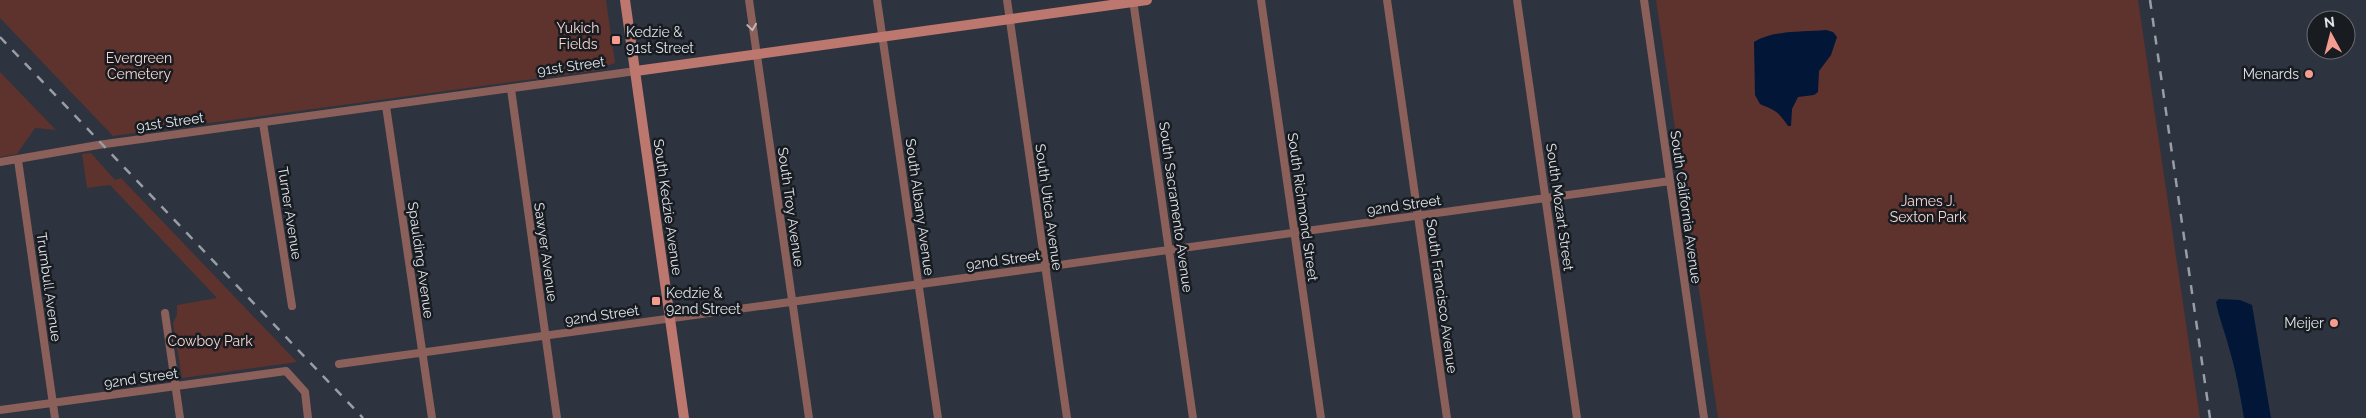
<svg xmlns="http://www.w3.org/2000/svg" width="2366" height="418" font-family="Raleway,sans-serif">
	<rect width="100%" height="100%" fill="#2d343f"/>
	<path fill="#5e322d" d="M0,0H606L615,63L593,71L113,136L0,18Z
		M1656,0H2138L2200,418H1718Z
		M0,72L56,130L35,128L17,154L0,157Z
		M91,153L115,180L121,178L297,362L182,378L173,323L177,315V305L217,298L110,185L87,188L82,154Z"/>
	<path fill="#021638" d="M1826,30L1833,32L1837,37L1831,55L1819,71L1818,92L1814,95L1798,97L1792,109L1791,126H1788C1778,111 1776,111 1760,104L1755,95L1754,42C1773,30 1803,32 1826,30Z
		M2219,299L2240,300L2252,305L2271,418H2244C2240,394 2236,371 2229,348C2225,332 2219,318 2216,302Z"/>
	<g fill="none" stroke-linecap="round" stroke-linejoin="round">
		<path stroke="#8c605a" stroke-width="8" d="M749,0L809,418
			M877,0L938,418
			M1007,0L1067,418
			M1133,0L1193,418
			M1261,0L1321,418
			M1387,0L1447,418
			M1517,0L1577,418
			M1644,0L1704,418
			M511,89L557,418
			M386,106L432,418
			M263,123L292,306
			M18,160L55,418
			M0,162L98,145L636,71
			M165,313L180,418
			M339,364L1670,181
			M0,410L286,371L305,392L308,418"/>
		<path stroke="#bc776e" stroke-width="10" d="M625,0L684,418
			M636,71L1147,0"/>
		<path stroke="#989da6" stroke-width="2.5" stroke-dasharray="9 9" stroke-linecap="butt" d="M2150,0L2210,418
			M0,37L363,418"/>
	</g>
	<defs><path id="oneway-chevron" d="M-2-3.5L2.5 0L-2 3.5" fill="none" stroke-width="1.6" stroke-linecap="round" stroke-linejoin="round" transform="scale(1.25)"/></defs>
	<use stroke="#c2b6b8" href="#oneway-chevron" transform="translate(752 27) rotate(82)"/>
	<g fill="#f59c91" stroke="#181c21" stroke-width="2">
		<rect x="611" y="35" width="10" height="10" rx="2.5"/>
		<circle cx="2309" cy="74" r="5"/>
		<rect x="651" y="296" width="10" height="10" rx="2.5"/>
		<circle cx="2334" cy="323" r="5"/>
	</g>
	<g text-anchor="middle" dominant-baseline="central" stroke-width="5" stroke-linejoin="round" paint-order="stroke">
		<g font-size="14" fill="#f9d5d0" stroke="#181c21">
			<text x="578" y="28">Yukich<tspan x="578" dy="16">Fields</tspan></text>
			<text x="139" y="58">Evergreen<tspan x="139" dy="16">Cemetery</tspan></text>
			<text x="1928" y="201">James J.<tspan x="1928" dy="16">Sexton Park</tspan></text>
			<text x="210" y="341">Cowboy Park</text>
		</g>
		<g font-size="14" fill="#dfe4eb" stroke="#181c21" text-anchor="start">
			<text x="626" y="32">Kedzie &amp;<tspan x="626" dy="16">91st Street</tspan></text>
			<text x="2299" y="74" text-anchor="end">Menards</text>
			<text x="666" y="293">Kedzie &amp;<tspan x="666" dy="16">92nd Street</tspan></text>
			<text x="2324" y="323" text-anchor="end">Meijer</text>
		</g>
		<g font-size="14" fill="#dfe4eb" stroke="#181c21">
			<text transform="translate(571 66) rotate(-8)">91st Street</text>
			<text transform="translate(170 122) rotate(-8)">91st Street</text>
			<text transform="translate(1404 205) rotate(-8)">92nd Street</text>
			<text transform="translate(668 207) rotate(82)">South Kedzie Avenue</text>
			<text transform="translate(791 207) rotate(82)">South Troy Avenue</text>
			<text transform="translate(920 207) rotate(82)">South Albany Avenue</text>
			<text transform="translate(1049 207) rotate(82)">South Utica Avenue</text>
			<text transform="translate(1176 207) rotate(82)">South Sacramento Avenue</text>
			<text transform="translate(1303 207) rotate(82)">South Richmond Street</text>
			<text transform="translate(1560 207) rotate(82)">South Mozart Street</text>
			<text transform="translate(1686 207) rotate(82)">South California Avenue</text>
			<text transform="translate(290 213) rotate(81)">Turner Avenue</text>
			<text transform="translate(546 252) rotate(82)">Sawyer Avenue</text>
			<text transform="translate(421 260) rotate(82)">Spaulding Avenue</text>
			<text transform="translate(1003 260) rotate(-8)">92nd Street</text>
			<text transform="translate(49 287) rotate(82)">Trumbull Avenue</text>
			<text transform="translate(1442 296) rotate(82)">South Francisco Avenue</text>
			<text transform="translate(602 315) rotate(-8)">92nd Street</text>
			<text transform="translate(141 378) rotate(-8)">92nd Street</text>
		</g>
	</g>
	<g transform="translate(2331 35) rotate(353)"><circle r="24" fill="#181c21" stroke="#686c72"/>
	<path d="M0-4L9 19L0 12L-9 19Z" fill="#f59c91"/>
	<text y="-8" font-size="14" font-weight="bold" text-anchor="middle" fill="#dfe4eb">N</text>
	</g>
</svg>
